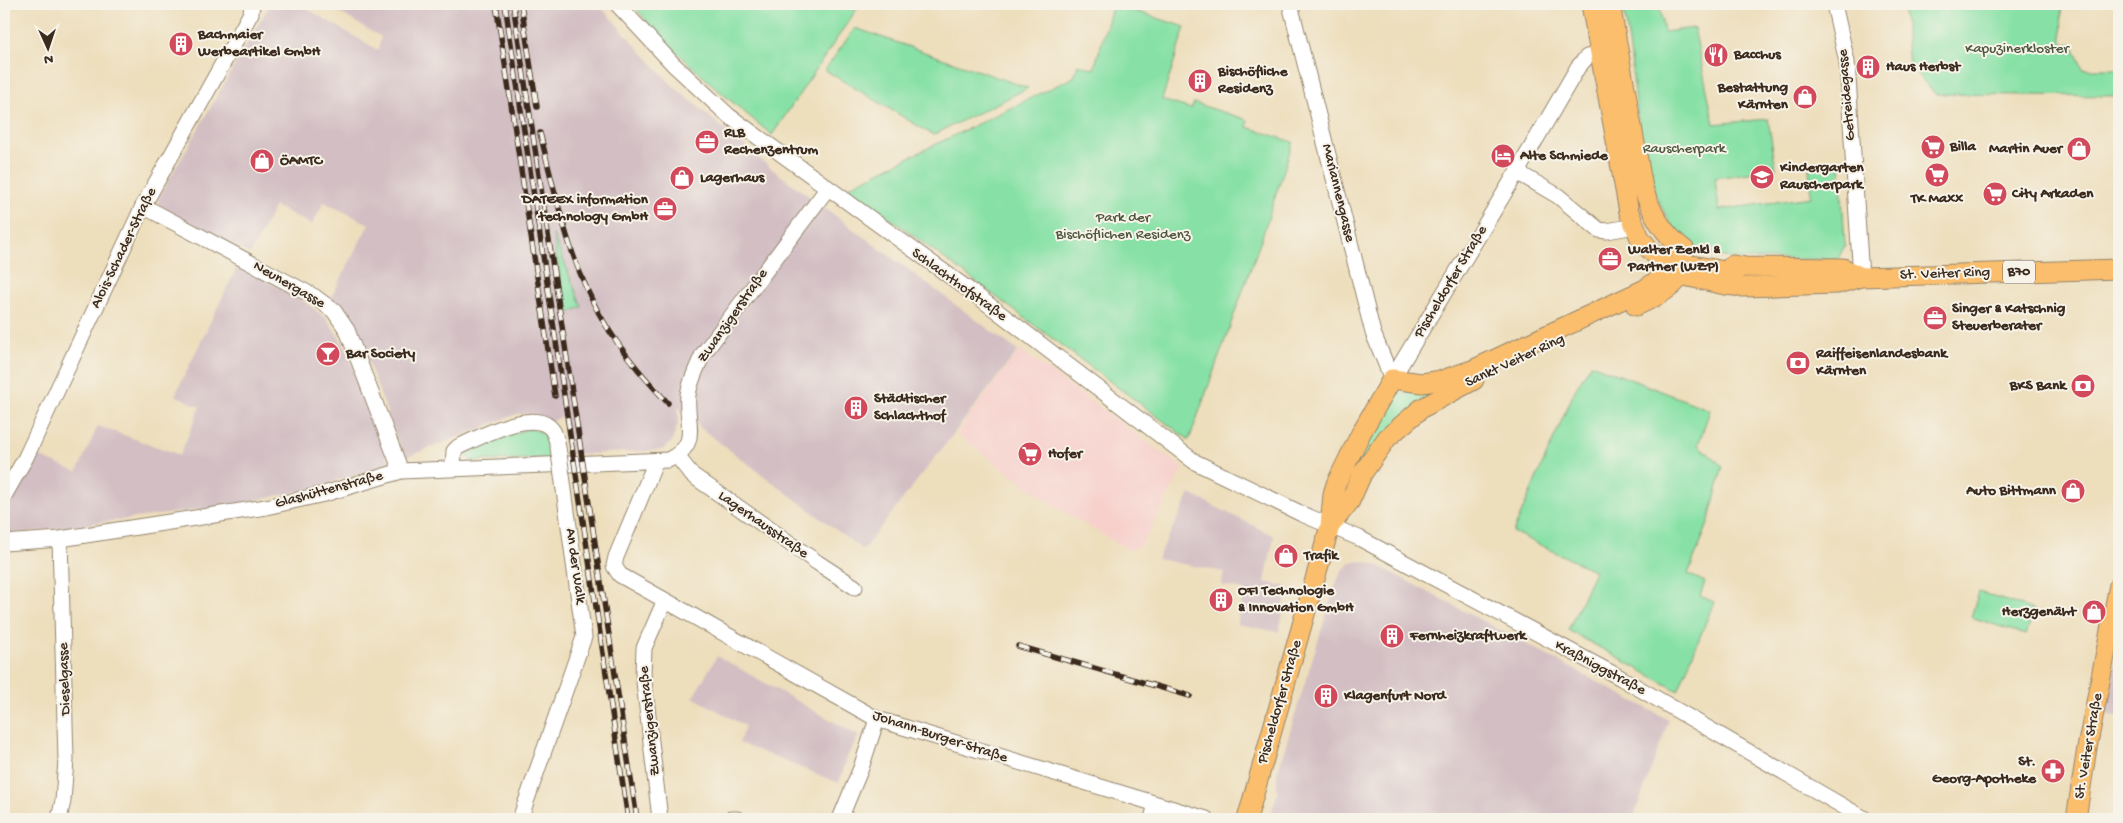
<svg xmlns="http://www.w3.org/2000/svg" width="2123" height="823" font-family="'Gochi Hand',sans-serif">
	<rect width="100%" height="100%" fill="#f7f3e8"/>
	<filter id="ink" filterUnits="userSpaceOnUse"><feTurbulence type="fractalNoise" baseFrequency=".02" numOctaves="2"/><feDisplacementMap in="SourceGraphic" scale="10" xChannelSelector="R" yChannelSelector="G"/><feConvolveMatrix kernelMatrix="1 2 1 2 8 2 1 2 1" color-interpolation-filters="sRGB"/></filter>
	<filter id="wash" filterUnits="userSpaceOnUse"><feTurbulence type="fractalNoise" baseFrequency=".0096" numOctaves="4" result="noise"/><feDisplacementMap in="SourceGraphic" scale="20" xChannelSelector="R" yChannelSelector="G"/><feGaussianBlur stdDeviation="1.12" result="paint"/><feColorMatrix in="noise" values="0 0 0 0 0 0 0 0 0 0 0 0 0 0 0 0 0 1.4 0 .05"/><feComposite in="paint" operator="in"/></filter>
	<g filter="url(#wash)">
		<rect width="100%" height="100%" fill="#eddebc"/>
		<path fill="#f7d0cc" d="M1020,350L1183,468L1141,546L1129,550L1054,506L956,434Z"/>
		<path fill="#d2bec3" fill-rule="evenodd" d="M270,4H299L378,50L381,37L325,4H598L672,85L772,169L1018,351L863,550L703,430L678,407L679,419L672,442L662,450L587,454H567L561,417L551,422L535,414H517L404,458L356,329L330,300L369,224L324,202L312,225L275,206L250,254L159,206L158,199ZM555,238L582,307L567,314Z
			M238,265L305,302L327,319L347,350L390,464L311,489L227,506L6,535L4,534V515L38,456L77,472L98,426L180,455L200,407L175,395Z
			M1190,494L1274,536L1265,582L1288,587L1279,632L1237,624L1244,590L1221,585L1224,572L1157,559Z
			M1361,561L1379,566L1669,720L1633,819H1270L1277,793V773L1336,583L1342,570L1351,563Z
			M2119,642V717L2105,714Z
			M717,656L859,736L848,755L839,783L739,743L745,726L693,697Z"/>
		<path fill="#87e1a6" stroke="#618662" d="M632,4H860L772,135C721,93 675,55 632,4Z
			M1113,4L1185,27L1162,100L1191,109L1194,103L1248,120L1247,127L1293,142L1261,240L1189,440L848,187L1074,77L1078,64L1094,69Z
			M1622,4H1659L1664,32L1694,28L1714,124L1768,119L1776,169L1715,178L1719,210L1811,197L1809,168L1840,165L1845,245L1838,259H1737C1725,257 1711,256 1700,250C1629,211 1640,73 1622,4Z
			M1903,4H2061L2062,44H2072L2083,69H2119V96L1935,94L1909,65Z
			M855,28L1028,88L933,135L825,70Z
			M553,234L582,307L566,314Z
			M1591,364L1710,410L1698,445L1723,466L1708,524L1688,574L1705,582L1700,596L1714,602L1678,691L1568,630L1595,571L1513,532L1575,390Z
			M1436,390L1344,494H1342L1341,492L1359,453L1394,393Z
			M527,429C545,428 552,444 550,458L473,461L468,458L467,455L473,449Z
			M1979,592L2034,610L2026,635L1971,617Z"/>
	</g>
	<g filter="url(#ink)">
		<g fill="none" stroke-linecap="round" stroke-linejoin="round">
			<defs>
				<path id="minor" d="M617,4L673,64L729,116L976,295L1195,462L1302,514L1359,538L1621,678L1865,819
					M1290,4L1373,333L1392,379
					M1834,4L1847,62L1861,277
					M1517,172L1558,196L1599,230L1607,231L1635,226
					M143,206L315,297L334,311L347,330L401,471
					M1392,379L1517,172L1578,67L1587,57L1599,53
					M677,456L692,475L818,563L855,587
					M656,461L616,557L614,566L620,575L877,719L1206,819
					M453,469L454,451L458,447C479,438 536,405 553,431C557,438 558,446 559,454
					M4,496L26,457L143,206L251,13L252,4
					M4,543L60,539L266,507L324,494L401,471L668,460C702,444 685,423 688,395C690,381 697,367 703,354L827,189
					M59,819L63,801L66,760L60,539
					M520,819L584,637L562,475
					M660,819L643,673L644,648L665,600
					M731,819H737
					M840,819L861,768L877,719
					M1152,819L1156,804"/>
				<path id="major" d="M1591,4L1629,212L1640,238L1652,252L1671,269L1689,277L1725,285L1744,287L1838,284L1861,277L2119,269
					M1610,4L1643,188C1652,214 1663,234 1685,250
					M1732,265L1745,267L1843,268L1861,277
					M1636,306C1662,294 1702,277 1674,242
					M1330,526L1350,501L1362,474L1387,438L1422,408L1474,380
					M1247,819L1330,526L1333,494L1336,484L1361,433L1392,379L1422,383L1442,380L1472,370L1645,289L1679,265L1686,264L1725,271L1745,267
					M2076,819L2087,748L2119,585"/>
			</defs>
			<use href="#minor" stroke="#94846d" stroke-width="17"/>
			<use href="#major" stroke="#94846d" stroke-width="21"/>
			<use href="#minor" stroke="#fff" stroke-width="15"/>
			<use href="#major" stroke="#fabe6d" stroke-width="19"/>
			<defs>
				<path id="rail" d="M496,4L555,396
					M505,4L628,819
					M513,4L637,819
					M521,4L537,107
					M540,133C558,205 573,281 617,342C632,364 650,384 668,403
					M1018,646L1190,696"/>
			</defs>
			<use href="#rail" stroke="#3b2a1e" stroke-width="5.5"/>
			<use href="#rail" stroke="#f7f3e8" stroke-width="4" stroke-dasharray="11" stroke-linecap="butt"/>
			<defs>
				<path id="minor-bridge" d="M559,454L562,475"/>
			</defs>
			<use href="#minor-bridge" stroke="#94846d" stroke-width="17" stroke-linecap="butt"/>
			<use href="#minor-bridge" stroke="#fff" stroke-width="15"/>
		</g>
	</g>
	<defs>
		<symbol id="building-disc" viewBox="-11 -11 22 22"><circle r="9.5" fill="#d1495b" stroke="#f7f3e8"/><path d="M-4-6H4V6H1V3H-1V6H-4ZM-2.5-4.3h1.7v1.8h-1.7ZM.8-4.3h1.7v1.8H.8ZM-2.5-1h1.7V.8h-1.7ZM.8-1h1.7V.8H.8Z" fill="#fff"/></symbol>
		<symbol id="restaurant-disc" viewBox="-11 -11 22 22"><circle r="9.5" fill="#d1495b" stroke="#f7f3e8"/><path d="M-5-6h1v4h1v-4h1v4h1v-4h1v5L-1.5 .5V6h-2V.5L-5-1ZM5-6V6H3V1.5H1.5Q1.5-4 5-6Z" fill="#fff"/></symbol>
		<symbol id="shop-disc" viewBox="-11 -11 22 22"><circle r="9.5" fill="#d1495b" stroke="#f7f3e8"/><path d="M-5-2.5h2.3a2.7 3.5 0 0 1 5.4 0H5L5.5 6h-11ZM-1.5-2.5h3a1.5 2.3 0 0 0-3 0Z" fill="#fff"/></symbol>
		<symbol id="office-disc" viewBox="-11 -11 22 22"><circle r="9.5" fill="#d1495b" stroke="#f7f3e8"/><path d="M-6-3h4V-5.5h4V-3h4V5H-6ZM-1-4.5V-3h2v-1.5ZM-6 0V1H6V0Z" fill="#fff"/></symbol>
		<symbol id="supermarket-disc" viewBox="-11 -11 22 22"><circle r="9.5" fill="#d1495b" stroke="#f7f3e8"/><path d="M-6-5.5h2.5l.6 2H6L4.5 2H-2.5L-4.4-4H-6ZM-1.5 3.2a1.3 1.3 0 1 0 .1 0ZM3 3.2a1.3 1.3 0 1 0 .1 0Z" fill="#fff"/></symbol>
		<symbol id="hotel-disc" viewBox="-11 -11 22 22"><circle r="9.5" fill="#d1495b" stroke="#f7f3e8"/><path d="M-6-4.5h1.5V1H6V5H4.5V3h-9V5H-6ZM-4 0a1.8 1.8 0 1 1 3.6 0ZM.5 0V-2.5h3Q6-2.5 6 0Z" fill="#fff"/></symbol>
		<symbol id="school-disc" viewBox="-11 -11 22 22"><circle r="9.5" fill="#d1495b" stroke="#f7f3e8"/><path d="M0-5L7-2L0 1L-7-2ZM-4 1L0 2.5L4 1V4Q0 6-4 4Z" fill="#fff"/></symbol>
		<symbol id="bar-disc" viewBox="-11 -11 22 22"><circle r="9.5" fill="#d1495b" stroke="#f7f3e8"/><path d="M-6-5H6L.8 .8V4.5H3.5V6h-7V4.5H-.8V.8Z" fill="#fff"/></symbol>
		<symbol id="bank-disc" viewBox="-11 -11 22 22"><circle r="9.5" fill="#d1495b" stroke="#f7f3e8"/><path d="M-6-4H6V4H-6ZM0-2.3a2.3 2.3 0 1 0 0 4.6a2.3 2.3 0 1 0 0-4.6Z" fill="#fff"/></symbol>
		<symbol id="pharmacy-disc" viewBox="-11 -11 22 22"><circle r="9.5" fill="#d1495b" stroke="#f7f3e8"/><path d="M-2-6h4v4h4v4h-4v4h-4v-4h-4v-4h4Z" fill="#fff"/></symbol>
	</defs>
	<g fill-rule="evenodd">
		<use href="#building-disc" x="167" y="30" width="28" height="28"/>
		<use href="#restaurant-disc" x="1702" y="41" width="28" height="28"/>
		<use href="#building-disc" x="1854" y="53" width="28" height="28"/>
		<use href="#building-disc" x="1186" y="67" width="28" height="28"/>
		<use href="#shop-disc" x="1791" y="83" width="28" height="28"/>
		<use href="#office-disc" x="693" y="128" width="28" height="28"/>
		<use href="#supermarket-disc" x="1919" y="133" width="28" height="28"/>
		<use href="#shop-disc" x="2065" y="135" width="28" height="28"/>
		<use href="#hotel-disc" x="1489" y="142" width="28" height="28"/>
		<use href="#shop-disc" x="248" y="147" width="28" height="28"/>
		<use href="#supermarket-disc" x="1923" y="161" width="28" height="28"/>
		<use href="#school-disc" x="1748" y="163" width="28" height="28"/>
		<use href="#shop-disc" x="668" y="164" width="28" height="28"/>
		<use href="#supermarket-disc" x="1981" y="180" width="28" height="28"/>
		<use href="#office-disc" x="651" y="195" width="28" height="28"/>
		<use href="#office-disc" x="1596" y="245" width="28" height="28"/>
		<use href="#office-disc" x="1921" y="304" width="28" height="28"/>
		<use href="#bar-disc" x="314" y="340" width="28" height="28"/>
		<use href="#bank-disc" x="1784" y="349" width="28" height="28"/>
		<use href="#bank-disc" x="2069" y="372" width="28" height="28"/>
		<use href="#building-disc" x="842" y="394" width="28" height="28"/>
		<use href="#supermarket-disc" x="1016" y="440" width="28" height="28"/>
		<use href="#shop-disc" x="2059" y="477" width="28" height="28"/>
		<use href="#shop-disc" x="1272" y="542" width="28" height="28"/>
		<use href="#building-disc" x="1207" y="586" width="28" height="28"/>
		<use href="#shop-disc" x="2080" y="598" width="28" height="28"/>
		<use href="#building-disc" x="1378" y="622" width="28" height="28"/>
		<use href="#building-disc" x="1312" y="682" width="28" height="28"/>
		<use href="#pharmacy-disc" x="2039" y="757" width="28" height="28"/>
	</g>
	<g text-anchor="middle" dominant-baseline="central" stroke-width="4" stroke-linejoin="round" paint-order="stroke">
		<rect fill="#f7f3e8" stroke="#73665b" stroke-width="1" x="2003" y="260.5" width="32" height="23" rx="4"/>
		<g font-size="14" font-weight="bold" fill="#3b2a1e">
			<text x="2019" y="272">B70</text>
		</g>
		<g font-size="15" font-weight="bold" fill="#3b2a1e" stroke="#f7f3e8" text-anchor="start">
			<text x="198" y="35">Bachmaier<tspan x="198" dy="17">Werbeartikel GmbH</tspan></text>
			<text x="1734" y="55">Bacchus</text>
			<text x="1886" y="67">Haus Herbst</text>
			<text x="1218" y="72">Bischöfliche<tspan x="1218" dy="17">Residenz</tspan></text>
			<text x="1788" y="88" text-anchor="end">Bestattung<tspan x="1788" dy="17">Kärnten</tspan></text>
			<text x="724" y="133">RLB<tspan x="724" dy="17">Rechenzentrum</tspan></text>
			<text x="1950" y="147">Billa</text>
			<text x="2062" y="149" text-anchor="end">Martin Auer</text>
			<text x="1520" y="156">Alte Schmiede</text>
			<text x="280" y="161">ÖAMTC</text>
			<text x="1780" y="168">Kindergarten<tspan x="1780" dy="17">Rauscherpark</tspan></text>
			<text x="700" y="178">Lagerhaus</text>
			<text x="2012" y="194">City Arkaden</text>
			<text x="1937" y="199" text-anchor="middle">TK Maxx</text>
			<text x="648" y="200" text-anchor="end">DATEEX information<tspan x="648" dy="17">technology GmbH</tspan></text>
			<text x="1628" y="250">Walter Zenkl &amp;<tspan x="1628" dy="17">Partner (WZP)</tspan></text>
			<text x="1952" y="309">Singer &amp; Katschnig<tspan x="1952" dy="17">Steuerberater</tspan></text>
			<text x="346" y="354">Bar Society</text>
			<text x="1816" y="354">Raiffeisenlandesbank<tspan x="1816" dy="17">Kärnten</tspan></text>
			<text x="2066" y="386" text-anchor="end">BKS Bank</text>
			<text x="874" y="399">Städtischer<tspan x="874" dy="17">Schlachthof</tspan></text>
			<text x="1048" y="454">Hofer</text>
			<text x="2056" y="491" text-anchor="end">Auto Bittmann</text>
			<text x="1304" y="556">Trafik</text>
			<text x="1238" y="591">OFI Technologie<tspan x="1238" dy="17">&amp; Innovation GmbH</tspan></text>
			<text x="2076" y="612" text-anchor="end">Herzgenäht</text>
			<text x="1410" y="636">Fernheizkraftwerk</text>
			<text x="1344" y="696">Klagenfurt Nord</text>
			<text x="2036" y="762" text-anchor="end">St.<tspan x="2036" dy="17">Georg-Apotheke</tspan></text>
		</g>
		<g font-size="15" fill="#4e5840" stroke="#f7f3e8">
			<text x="2017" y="49">Kapuzinerkloster</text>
			<text x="1684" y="149">Rauscherpark</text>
			<text x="1123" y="218">Park der<tspan x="1123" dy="17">Bischöflichen Residenz</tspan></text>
		</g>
		<g font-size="15" fill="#3b2a1e" stroke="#f7f3e8">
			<text transform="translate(1847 95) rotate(-95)">Getreidegasse</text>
			<text transform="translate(1338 193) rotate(76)">Mariannengasse</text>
			<text transform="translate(124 248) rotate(-64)">Alois-Schader-Straße</text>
			<text transform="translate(1945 274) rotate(-2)">St. Veiter Ring</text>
			<text transform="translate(1451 282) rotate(-59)">Pischeldorfer Straße</text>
			<text transform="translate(289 285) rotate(30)">Neunergasse</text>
			<text transform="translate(959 285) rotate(36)">Schlachthofstraße</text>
			<text transform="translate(733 316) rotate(-55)">Zwanzigerstraße</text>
			<text transform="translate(1515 361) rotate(-25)">Sankt Veiter Ring</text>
			<text transform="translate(329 490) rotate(-15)">Glashüttenstraße</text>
			<text transform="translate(763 525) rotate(35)">Lagerhausstraße</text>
			<text transform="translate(575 566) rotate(82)">An der Walk</text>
			<text transform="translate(1600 668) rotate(28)">Kraßniggstraße</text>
			<text transform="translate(65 679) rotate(-92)">Dieselgasse</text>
			<text transform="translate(1280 702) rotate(-74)">Pischeldorfer Straße</text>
			<text transform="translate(650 721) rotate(-96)">Zwanzigerstraße</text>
			<text transform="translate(940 737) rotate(18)">Johann-Burger-Straße</text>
			<text transform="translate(2089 746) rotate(-80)">St. Veiter Straße</text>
		</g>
	</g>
	<rect width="2123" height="823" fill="none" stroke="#f7f3e8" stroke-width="20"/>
	<g transform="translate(48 48) rotate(177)" stroke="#f7f3e8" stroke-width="4" paint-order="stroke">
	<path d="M0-4L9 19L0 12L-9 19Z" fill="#3b2a1e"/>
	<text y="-8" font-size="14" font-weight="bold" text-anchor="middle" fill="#3b2a1e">N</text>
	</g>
</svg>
